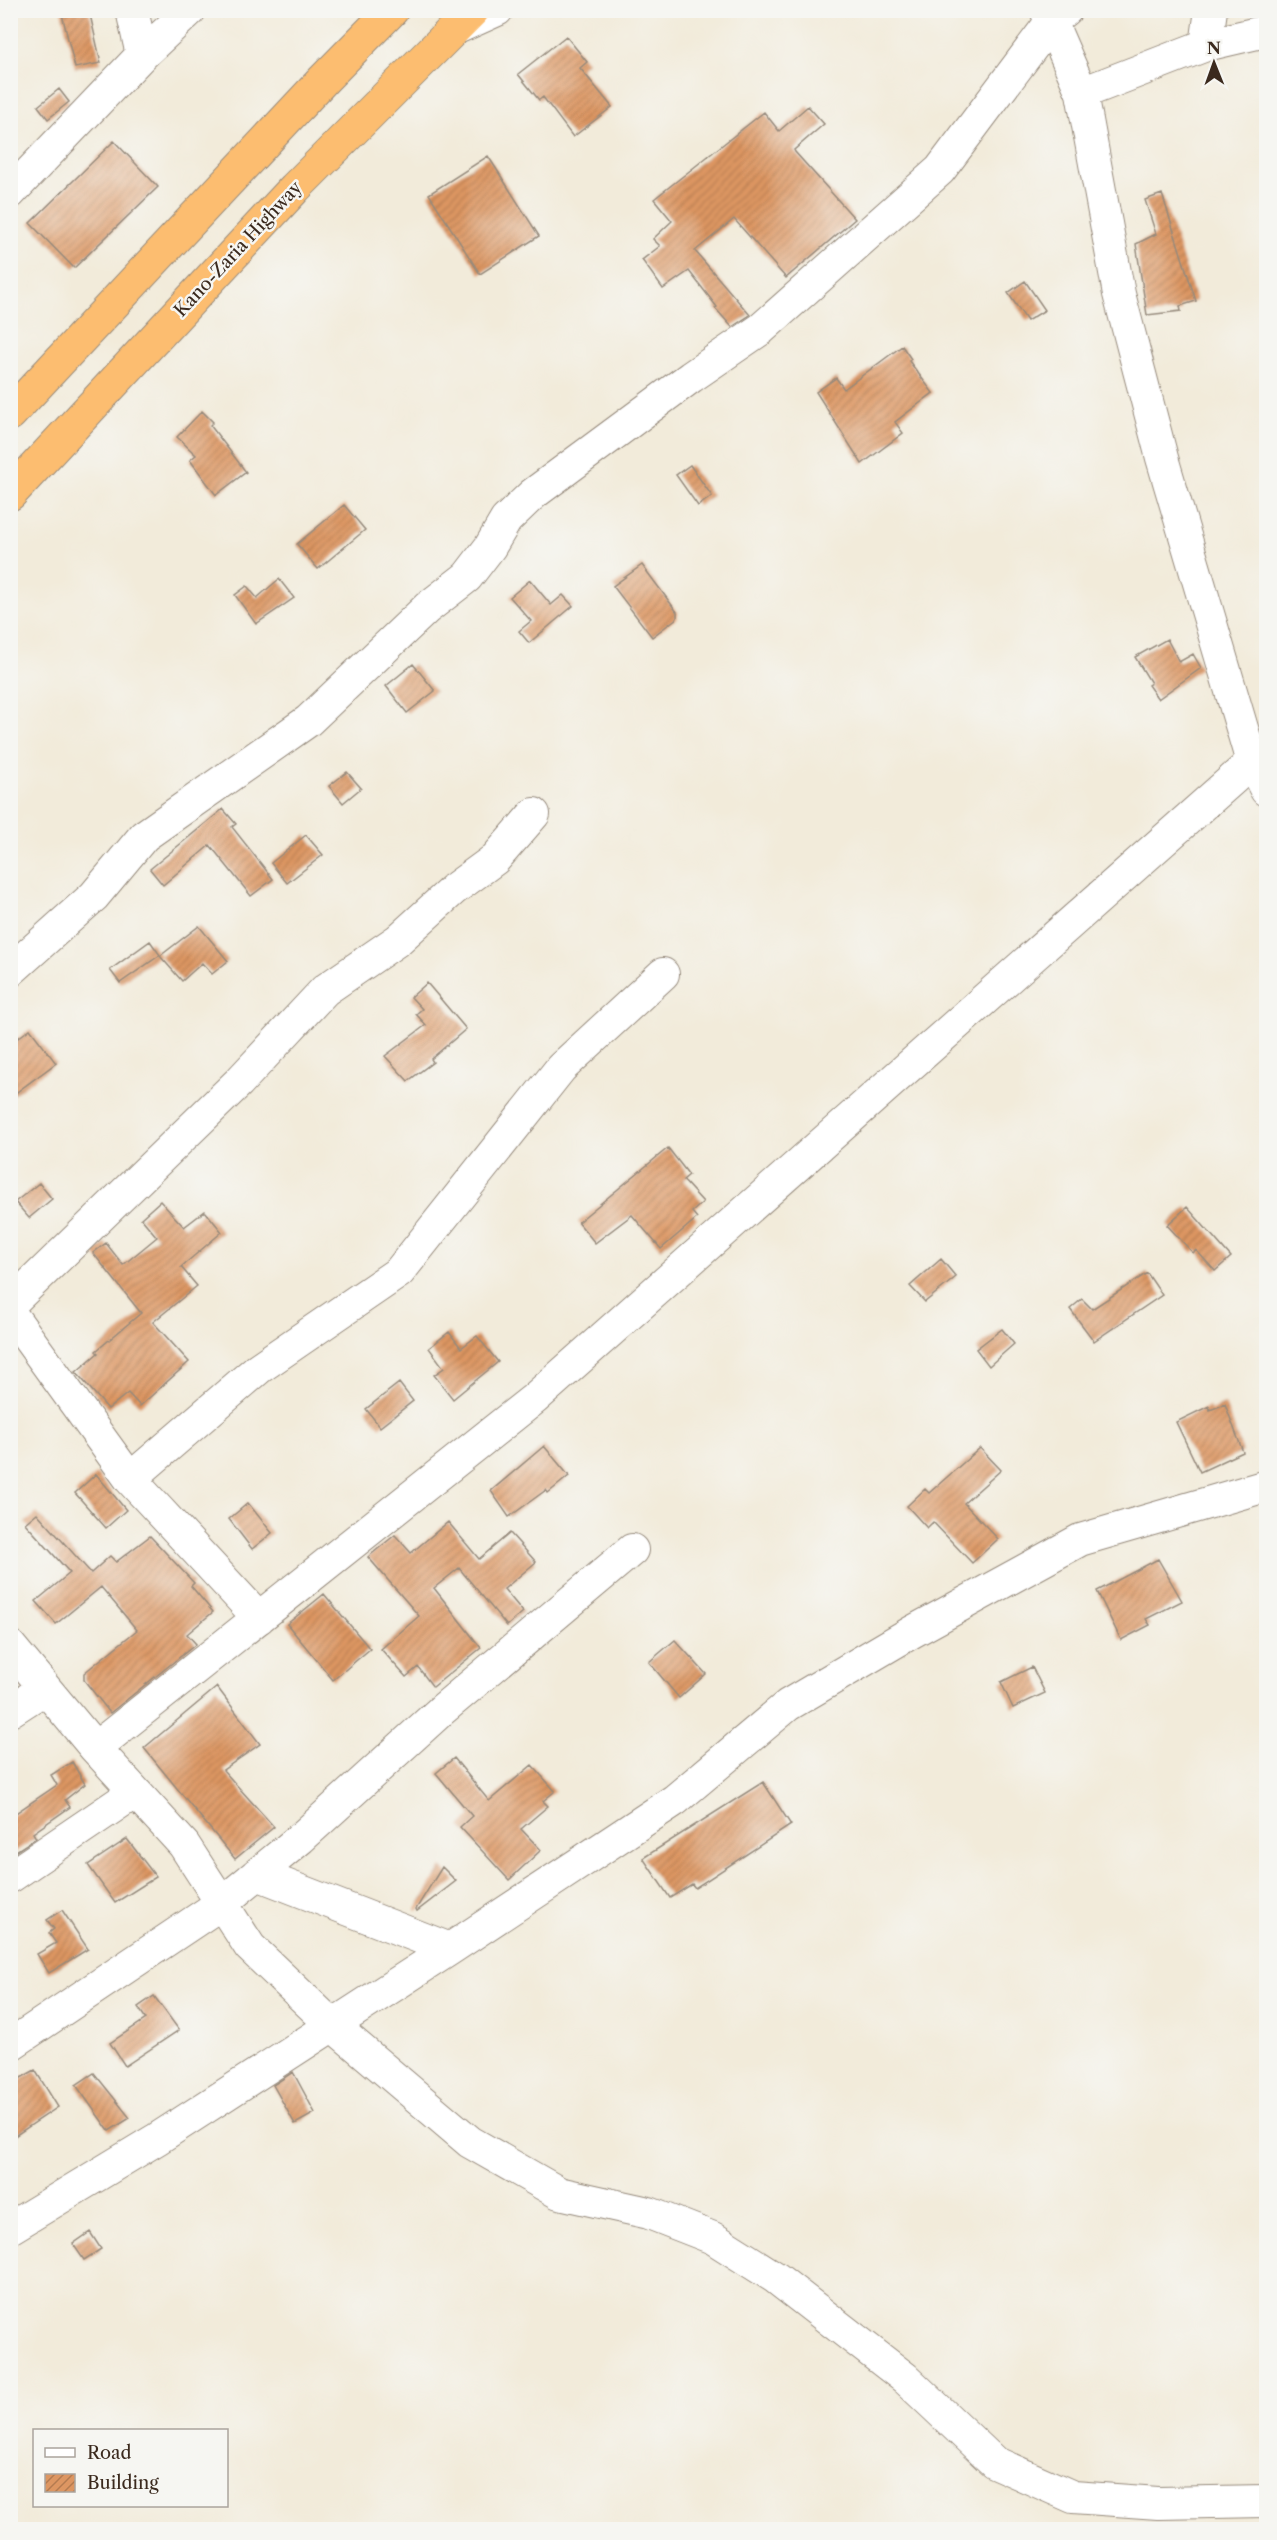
<svg xmlns="http://www.w3.org/2000/svg" width="1277" height="2540" font-family="'Libre Caslon Text',serif">
	<defs>
		<pattern id="building-hatch" width="6" height="6" patternUnits="userSpaceOnUse" patternTransform="scale(1.5)"><rect width="6" height="6" fill="#dd9662"/><path d="M-1 1l2-2M0 6l6-6M5 7l2-2" fill="none" stroke="#b47b50"/></pattern>
	</defs>
	<rect width="100%" height="100%" fill="#f6f6f2"/>
	<filter id="ink" filterUnits="userSpaceOnUse"><feTurbulence type="fractalNoise" baseFrequency=".0167" numOctaves="2"/><feDisplacementMap in="SourceGraphic" scale="12" xChannelSelector="R" yChannelSelector="G"/><feConvolveMatrix kernelMatrix="1 2 1 2 8 2 1 2 1" color-interpolation-filters="sRGB"/></filter>
	<filter id="wash" filterUnits="userSpaceOnUse"><feTurbulence type="fractalNoise" baseFrequency=".008" numOctaves="4" result="noise"/><feDisplacementMap in="SourceGraphic" scale="24" xChannelSelector="R" yChannelSelector="G"/><feGaussianBlur stdDeviation="1.35" result="paint"/><feColorMatrix in="noise" values="0 0 0 0 0 0 0 0 0 0 0 0 0 0 0 0 0 1.4 0 .05"/><feComposite in="paint" operator="in"/></filter>
	<g filter="url(#wash)">
		<rect width="100%" height="100%" fill="#f2ebda"/>
		<g id="blocks">
			<path fill="url(#building-hatch)" d="M61,10H89L101,63L75,68Z
				M566,36L587,62L580,68L612,107L573,137L543,97L539,100L518,74Z
				M59,89L69,102L48,119L38,106Z
				M808,106L824,124L794,150L795,152L855,219L786,278L734,219L695,251L750,315L732,327L715,308L717,307L689,271L663,289L642,260L660,246L653,239L672,221L654,199L764,112L779,131Z
				M114,141L158,187L74,268L30,223Z
				M488,156L539,236L480,274L429,194Z
				M1162,194L1196,301L1180,306L1181,311L1147,315L1136,244L1156,234L1145,200Z
				M1025,281L1045,310L1027,321L1008,293Z
				M902,346L911,359L909,361L933,393L895,422L903,433L862,464L816,392L836,378L844,389Z
				M202,411L213,422L210,425L246,472L216,495L190,460L196,455L177,437Z
				M690,465L712,496L698,506L676,475Z
				M344,505L365,530L318,569L297,544Z
				M642,565L677,612V618L652,637L613,586Z
				M279,579L294,598L256,624L235,595L247,586L257,598Z
				M530,580L551,605L563,595L573,606L529,643L519,631L531,621L510,597Z
				M1167,639L1179,662L1193,654L1201,668L1158,699L1148,685L1151,683L1135,657Z
				M413,664L435,691L407,713L386,686Z
				M347,772L361,788L343,803L329,786Z
				M223,809L236,824L232,827L273,879L251,896L210,845L163,885L150,869Z
				M306,835L323,855L287,883L271,863Z
				M199,926L228,961L212,974L202,963L182,981L160,956Z
				M150,941L160,955L120,983L110,970Z
				M427,983L466,1029L431,1059L433,1062L408,1081L385,1056L426,1025L416,1014L422,1009L411,997Z
				M30,1029L56,1063L10,1097V1044Z
				M668,1148L689,1175L683,1180L703,1202L692,1212L697,1218L661,1249L632,1215L595,1243L578,1222Z
				M39,1183L52,1199L29,1218L15,1202Z
				M160,1201L184,1227L205,1211L222,1232L181,1267L197,1286L153,1322L189,1362L140,1406L128,1393L108,1409L76,1372L98,1353L96,1351L141,1313L93,1253L106,1243L123,1265L157,1237L141,1218Z
				M1187,1207L1231,1257L1215,1271L1196,1250L1193,1253L1167,1225Z
				M941,1259L956,1277L925,1302L910,1286Z
				M1147,1273L1162,1295L1094,1341L1070,1309L1082,1299L1092,1309Z
				M1002,1329L1014,1344L989,1366L976,1349Z
				M449,1332L461,1348L477,1336L498,1362L453,1399L434,1375L444,1368L429,1348Z
				M399,1383L413,1401L380,1427L366,1409Z
				M1225,1404L1243,1452L1200,1472L1176,1422L1209,1406L1210,1410Z
				M544,1446L569,1476L548,1493L546,1490L509,1517L491,1491Z
				M980,1448L1001,1470L964,1503L998,1539L972,1563L933,1522L927,1528L907,1506L925,1489L929,1493Z
				M96,1474L126,1510L106,1528L75,1493Z
				M248,1503L272,1533L252,1549L229,1519Z
				M37,1513L91,1573L110,1556L116,1562L150,1536L194,1583L191,1586L213,1612L187,1634L196,1644L110,1713L84,1680V1673L137,1630L101,1587L56,1624L36,1601L70,1573L25,1523Z
				M448,1522L479,1559L510,1533L536,1562L504,1589L523,1612L507,1626L459,1568L434,1588L481,1648L433,1687L418,1667L406,1677L381,1649L419,1616L368,1557L395,1535L411,1553Z
				M1158,1559L1182,1601L1146,1619L1150,1625L1121,1640L1097,1591Z
				M324,1594L370,1649L333,1680L287,1624Z
				M675,1640L706,1674L679,1698L649,1662Z
				M1032,1667L1045,1693L1013,1708L1001,1682Z
				M217,1687L260,1744L223,1770L274,1827L235,1859L144,1748Z
				M454,1758L489,1801L532,1765L555,1791L543,1801L548,1806L521,1829L541,1850L509,1880L460,1827L472,1816L436,1773Z
				M72,1762L85,1784L65,1800L70,1807L33,1833L36,1838L10,1855V1817L57,1785L51,1775Z
				M763,1782L791,1825L695,1888L692,1884L670,1898L643,1858Z
				M127,1839L156,1877L115,1903L88,1865Z
				M442,1867L456,1881L417,1911L416,1909Z
				M62,1910L88,1949L49,1973L37,1954L56,1943L49,1933L54,1929L47,1920Z
				M154,1996L179,2030L125,2066L110,2043L146,2019L138,2007Z
				M35,2070L58,2107L10,2139V2084Z
				M293,2072L315,2113L295,2124L273,2085Z
				M94,2073L130,2118L109,2131L76,2085Z
				M90,2232L101,2249L84,2260L73,2244Z"/>
		</g>
	</g>
	<g filter="url(#ink)">
		<use href="#blocks" fill-opacity="0" stroke="#968a7c" stroke-width="1.5"/>
		<g fill="none" stroke-linecap="round" stroke-linejoin="round">
			<defs>
				<path id="minor" d="M132,10L142,55L190,10
					M1046,10L1082,93
					M1211,10L1206,45L1082,93L1119,294L1162,458L1252,762L1266,790
					M457,28L497,10
					M1206,45L1266,31
					M10,193L142,55
					M10,971L94,896L144,836L308,721L427,608L467,577L490,547L506,520L533,494L691,377L761,329L940,170L1051,22L1066,10
					M10,1304L239,1082L325,990L398,940L454,889L495,859L534,814
					M10,1313L130,1479L259,1618
					M130,1479L259,1368L399,1272L561,1068L663,974
					M10,1646L95,1748L184,1845L250,1947L331,2024L470,2142L559,2193L649,2213L713,2238L776,2278L905,2378L994,2462L1073,2497L1158,2503L1266,2501
					M10,1711L44,1689
					M95,1748L534,1399L1252,762
					M257,1874L450,1949
					M10,1877L135,1792
					M10,2045L222,1903L301,1838L443,1709L632,1550
					M10,2228L157,2139L450,1949L675,1800L788,1705L912,1632L1080,1540L1266,1486"/>
				<path id="highway" d="M10,414L324,79L392,10
					M10,494L295,188L473,10"/>
			</defs>
			<use href="#minor" stroke="#968a7c" stroke-width="34"/>
			<use href="#highway" stroke="#968a7c" stroke-width="35"/>
			<use href="#minor" stroke="#fff" stroke-width="32"/>
			<use href="#highway" stroke="#fcbd6f" stroke-width="33"/>
		</g>
	</g>
	<g text-anchor="middle" dominant-baseline="central" stroke-width="5" stroke-linejoin="round" paint-order="stroke">
		<g font-size="18" fill="#3b2a1e" stroke="#f6f6f2">
			<text transform="translate(238 249) rotate(-47)">Kano-Zaria Highway</text>
		</g>
	</g>
	<rect width="1277" height="2540" fill="none" stroke="#f6f6f2" stroke-width="36"/>
	<rect x="33" y="2429" width="195" height="78" fill="#f6f6f2" stroke="#aba49d" stroke-width="1.5"/>
	<rect x="45" y="2448" width="30" height="9" fill="#ffffff" stroke="#aba49d" stroke-width="1.5"/>
	<text x="87" y="2459" font-size="18" fill="#3b2a1e">Road</text>
	<rect x="45" y="2474" width="30" height="18" fill="url(#building-hatch)" stroke="#aba49d" stroke-width="1.5"/>
	<text x="87" y="2489" font-size="18" fill="#3b2a1e">Building</text>
	<g transform="translate(1214 63) rotate(359)" stroke="#f6f6f2" stroke-width="4.5" paint-order="stroke">
	<path d="M0-4.5L10 22L0 15L-10 22Z" fill="#3b2a1e"/>
	<text y="-9" font-size="16" font-weight="bold" text-anchor="middle" fill="#3b2a1e">N</text>
	</g>
</svg>
